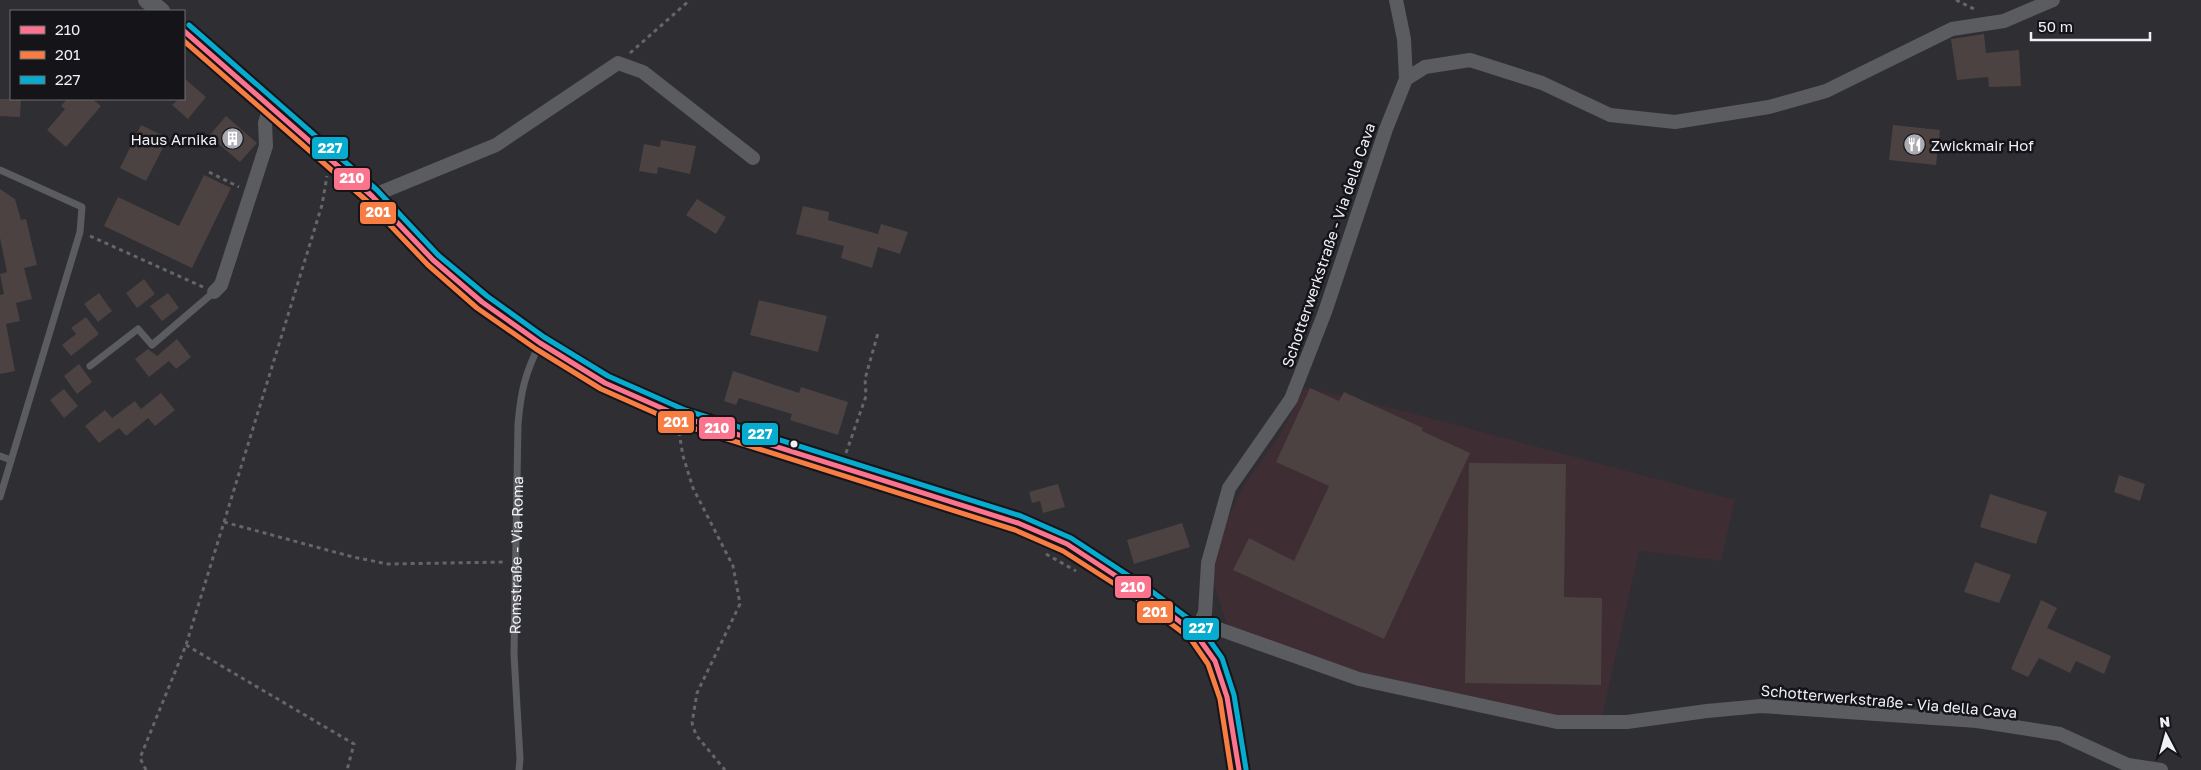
<svg xmlns="http://www.w3.org/2000/svg" width="2201" height="770" font-family="'Golos Text',sans-serif">
	<rect width="100%" height="100%" fill="#2e2e33"/>
	<path fill="#3e2d32" d="M1305,387L1412,413L1735,500L1721,561L1639,551L1602,718H1555L1370,679L1227,625L1212,578L1226,521L1244,485L1279,436Z"/>
	<path fill="#4c4241" d="M1984,34L1986,53L2019,50L2021,86L1989,87L1988,77L1957,80L1951,39Z
		M184,78L206,97L188,119L172,105L179,99H184Z
		M0,99H21L20,117L0,116Z
		M67,99H92L101,106L66,147L47,130L65,109L61,106Z
		M226,116L257,143L240,162L209,136Z
		M141,125L168,138L146,181L120,168Z
		M1893,125L1940,130L1936,165L1889,160Z
		M661,140L696,146L690,174L658,167L657,174L639,171L644,144L660,147Z
		M204,175L231,188L192,268L104,226L118,197L179,226Z
		M0,189L15,199L21,220L26,219L37,265L24,268L32,299L16,303L20,321L6,324L15,371L0,374V295L4,294L0,274L7,272L0,238Z
		M697,199L726,217L716,234L686,215Z
		M803,206L829,212L828,220L878,234L881,224L908,232L900,254L878,247L872,268L841,258L844,246L796,234Z
		M144,279L155,294L137,308L126,293Z
		M99,293L112,311L98,322L84,304Z
		M168,293L179,308L162,321L150,306Z
		M759,300L827,316L818,352L750,335Z
		M86,317L99,334L71,356L62,345L76,334L71,328Z
		M177,339L191,357L176,369L169,361L149,377L135,359L148,349L157,356Z
		M79,364L92,382L77,394L64,376Z
		M733,371L799,393L801,387L848,402L838,435L790,420L792,414L739,398L736,405L724,401Z
		M1310,388L1339,401L1344,392L1423,428L1422,431L1470,453L1384,639L1233,570L1249,538L1294,561L1329,486L1276,462Z
		M64,389L78,406L64,418L50,400Z
		M161,393L175,410L155,426L148,418L126,436L119,428L99,443L85,426L105,410L112,418L135,401L141,409Z
		M1469,463L1566,464L1564,597L1602,598L1601,685L1465,683Z
		M2119,475L2145,484L2140,501L2114,492Z
		M1058,484L1065,507L1043,513L1040,501L1032,503L1029,492Z
		M1990,494L2047,512L2036,544L1980,527Z
		M1182,523L1190,547L1134,564L1127,540Z
		M1975,562L2011,575L1999,603L1964,592Z
		M2041,600L2057,608L2047,628L2111,656L2104,674L2076,661L2070,673L2039,658L2028,677L2011,669Z"/>
	<g fill="none" stroke-linecap="round" stroke-linejoin="round">
		<path stroke="#66666a" stroke-width="3" stroke-dasharray="4 4" stroke-linecap="butt" d="M1956,0L1976,10
			M630,53L690,0
			M209,172L239,187
			M90,236L203,287
			M679,432L683,456L693,488L733,566L740,604L697,693L692,723L696,735L725,770
			M846,453L866,396L865,379L878,333
			M224,522L353,557L388,564L506,562
			M1046,554L1076,571
			M186,645L354,744L347,770
			M146,770L140,758L186,645L322,205L327,176"/>
		<g stroke="#5b5c60" stroke-width="7">
			<path d="M0,170L82,207L80,232L0,497"/>
			<path d="M90,366L138,329L152,345L214,292"/>
			<path d="M0,456L11,460"/>
			<path id="s1" d="M519,770L520,759L514,654L518,424C521,390 525,374 540,343"/>
		</g>
		<path stroke="#5b5c60" stroke-width="14" d="M1396,0L1404,39L1406,79
			M2053,0L2004,21L1952,29L1826,91L1769,107L1675,122L1610,115L1542,83L1470,60L1425,67L1406,79L1386,129L1325,312L1291,399L1229,488L1208,563L1205,613L1195,633L1216,628L1359,679L1557,722H1627L1707,711L1761,706L1977,721L2060,734L2128,765L2161,770
			M372,196L496,145L618,63L643,72L753,158
			M214,292L221,285L266,146L265,123L270,105"/>
		<path stroke="#5b5c60" stroke-width="18" d="M147,0L161,11
			M184,31L331,159L372,196L433,260L482,302L540,343L605,383L682,417L1018,523L1067,544L1142,593L1195,633L1215,661L1227,697L1239,770"/>
		<defs>
			<path id="bus-1" d="M184,31L372,196L433,260L482,302L540,343L605,383L682,417L1018,523L1067,544L1142,593L1195,633L1215,661L1227,697L1239,770"/>
			<path id="bus-2" d="M184,41L367,201L428,265L477,308L536,349L601,389L680,424L1015,530L1063,551L1138,599L1190,638L1208,664L1220,699L1231,770"/>
			<path id="bus-3" d="M189,25L377,190L438,255L487,296L544,337L608,376L685,410L1021,516L1071,538L1146,587L1201,628L1222,658L1234,695L1246,769"/>
		</defs>
		<use href="#bus-1" stroke="#141419" stroke-width="9"/>
		<use href="#bus-2" stroke="#141419" stroke-width="9"/>
		<use href="#bus-3" stroke="#141419" stroke-width="9"/>
		<use href="#bus-1" stroke="#fc738d" stroke-width="5"/>
		<use href="#bus-2" stroke="#f77d43" stroke-width="5"/>
		<use href="#bus-3" stroke="#06acd0" stroke-width="5"/>
	</g>
	<defs>
		<symbol id="building-disc" viewBox="-11 -11 22 22"><circle r="9.5" fill="#ababb2" stroke="#141419"/><path d="M-4-6H4V6H1V3H-1V6H-4ZM-2.5-4.3h1.7v1.8h-1.7ZM.8-4.3h1.7v1.8H.8ZM-2.5-1h1.7V.8h-1.7ZM.8-1h1.7V.8H.8Z" fill="#fff"/></symbol>
		<symbol id="restaurant-disc" viewBox="-11 -11 22 22"><circle r="9.5" fill="#ababb2" stroke="#141419"/><path d="M-5-6h1v4h1v-4h1v4h1v-4h1v5L-1.5 .5V6h-2V.5L-5-1ZM5-6V6H3V1.5H1.5Q1.5-4 5-6Z" fill="#fff"/></symbol>
	</defs>
	<g fill-rule="evenodd">
		<use href="#building-disc" x="220" y="126" width="25" height="25"/>
		<use href="#restaurant-disc" x="1902" y="132" width="25" height="25"/>
	</g>
	<circle fill="#efeff7" stroke="#141419" stroke-width="2" cx="794" cy="444" r="4.5"/>
	<g text-anchor="middle" dominant-baseline="central" stroke-width="5" stroke-linejoin="round" paint-order="stroke">
		<g font-size="15" fill="#efeff7" stroke="#141419" text-anchor="end">
			<text x="217" y="139">Haus Arnika</text>
			<text x="1931" y="145" text-anchor="start">Zwickmair Hof</text>
		</g>
		<g font-size="15" fill="#efeff7" stroke="#141419">
			<text transform="translate(1328 245) rotate(-71)">Schotterwerkstraße - Via della Cava</text>
			<text stroke="none"><textPath href="#s1" startOffset="215">Romstraße - Via Roma</textPath></text>
			<text transform="translate(1889 701) rotate(5)">Schotterwerkstraße - Via della Cava</text>
		</g>
	</g>
	<g stroke="#141419" stroke-width="2">
		<rect x="311" y="136" width="38" height="24" rx="5" fill="#06acd0"/>
		<rect x="333" y="167" width="38" height="24" rx="5" fill="#fc738d"/>
		<rect x="359" y="201" width="38" height="24" rx="5" fill="#f77d43"/>
		<rect x="657" y="410" width="38" height="24" rx="5" fill="#f77d43"/>
		<rect x="698" y="416" width="38" height="24" rx="5" fill="#fc738d"/>
		<rect x="741" y="422" width="38" height="24" rx="5" fill="#06acd0"/>
		<rect x="1114" y="575" width="38" height="24" rx="5" fill="#fc738d"/>
		<rect x="1136" y="600" width="38" height="24" rx="5" fill="#f77d43"/>
		<rect x="1182" y="617" width="38" height="24" rx="5" fill="#06acd0"/>
	</g>
	<g font-size="14" text-anchor="middle" font-weight="bold" fill="#fff">
		<text x="330" y="153">227</text>
		<text x="352" y="183">210</text>
		<text x="378" y="217">201</text>
		<text x="676" y="427">201</text>
		<text x="717" y="433">210</text>
		<text x="760" y="439">227</text>
		<text x="1133" y="592">210</text>
		<text x="1155" y="617">201</text>
		<text x="1201" y="633">227</text>
	</g>
	<rect x="10" y="10" width="175" height="90" fill="#141419" stroke="#6c6c72"/>
	<rect x="20" y="26" width="25" height="8" fill="#fc738d" stroke="#6c6c72"/>
	<text x="55" y="35" font-size="15" fill="#efeff7">210</text>
	<rect x="20" y="51" width="25" height="8" fill="#f77d43" stroke="#6c6c72"/>
	<text x="55" y="60" font-size="15" fill="#efeff7">201</text>
	<rect x="20" y="76" width="25" height="8" fill="#06acd0" stroke="#6c6c72"/>
	<text x="55" y="85" font-size="15" fill="#efeff7">227</text>
	<g transform="translate(2166 735) rotate(354)" stroke="#141419" stroke-width="4" paint-order="stroke">
	<path d="M0-4L9 19L0 12L-9 19Z" fill="#efeff7"/>
	<text y="-8" font-size="14" font-weight="bold" text-anchor="middle" fill="#efeff7">N</text>
	</g>
	<path d="M2031 32v8h119v-8" fill="none" stroke="#efeff7" stroke-width="2.5"/>
	<text x="2038" y="32" font-size="15" fill="#efeff7" stroke="#141419" stroke-width="4" paint-order="stroke">50 m</text>
</svg>
